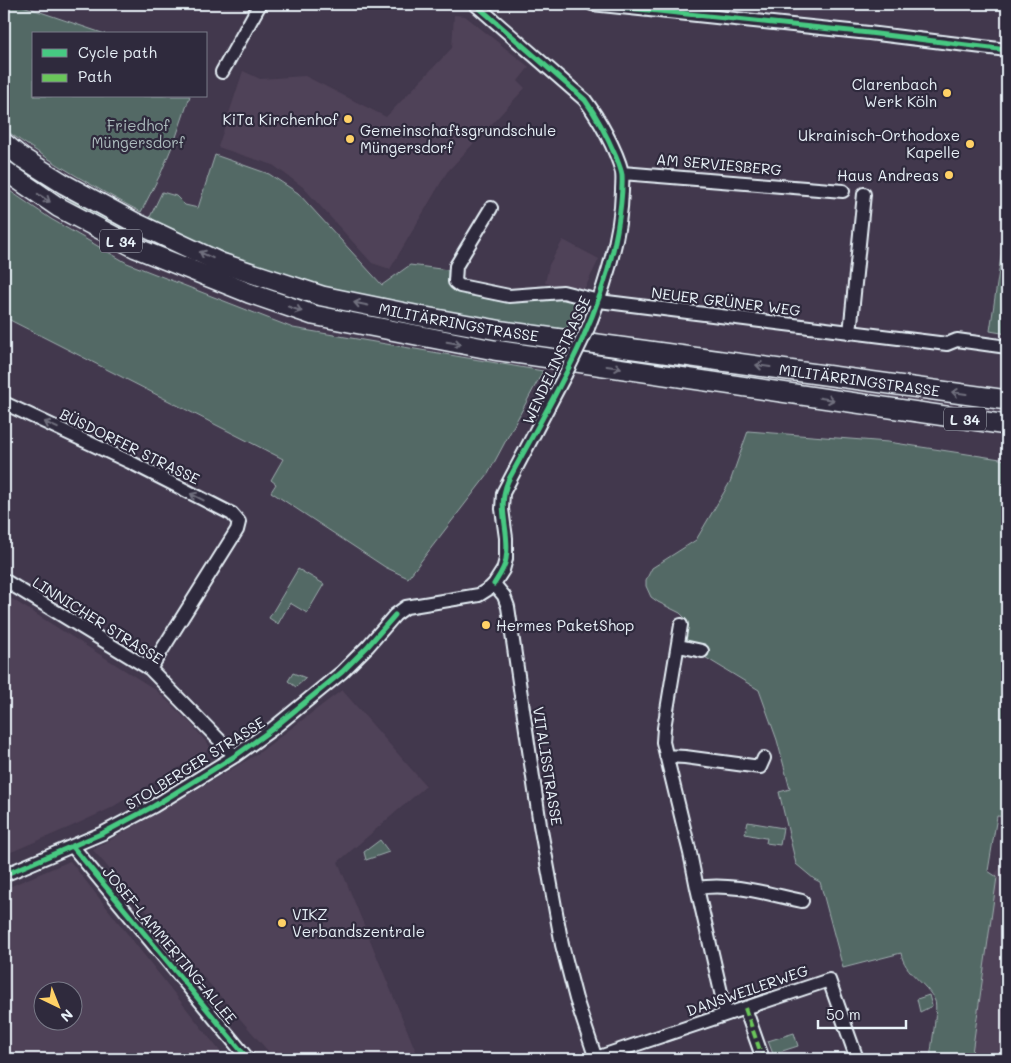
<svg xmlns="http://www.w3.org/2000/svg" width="1011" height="1063" font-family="Mali,sans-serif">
	<rect width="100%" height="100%" fill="#42384d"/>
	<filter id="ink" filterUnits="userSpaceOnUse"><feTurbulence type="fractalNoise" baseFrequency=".02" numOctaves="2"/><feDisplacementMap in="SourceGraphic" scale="10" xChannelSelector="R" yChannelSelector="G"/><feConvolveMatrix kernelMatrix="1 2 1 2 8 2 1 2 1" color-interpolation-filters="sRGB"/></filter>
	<g filter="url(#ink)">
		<path fill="#504258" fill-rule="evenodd" d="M454,15L465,16L529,67L518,81L525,88L447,172L390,269L372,263L303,187L273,165L218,147L243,71L260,79L305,76L386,117L452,48Z
			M563,240L599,259L586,286L582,291L545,283L549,265Z
			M4,594L156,690L192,725L211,748L109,809L70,827L4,855Z
			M342,690L426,786L338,862L419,1059H275L93,850L256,755Z
			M1007,859V1059H974L972,1053L994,875Z
			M70,861L226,1059H4V889ZM72,990V1020H42V990Z"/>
		<path fill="#536965" stroke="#9eadae" d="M4,4H17L105,34H34V96H190L176,137L161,173L141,212C93,187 48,160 4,129Z
			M4,154L134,230L132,235L81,207L4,159Z
			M215,155L269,174L298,193L382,285L410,265L448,270C447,281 447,286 458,290L561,298L580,302L565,332L398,304L321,286L237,258L167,229L150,217L162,192L176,196L185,205L198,208Z
			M4,187L51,219L127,263L293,328L543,371L488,474L408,578L385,567L271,492L276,484L271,480L283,459L4,317Z
			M1005,230H1007V334L990,331Z
			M748,431L888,442L1007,460V817L997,816L988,871L997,877L972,1053L974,1059H930C931,1049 938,1008 935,1001C927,983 904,973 901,953L843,968L820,882L814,879L796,864L779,792L790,789L777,740L759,690L703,656L685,640L683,637L686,619L680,613L658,602L651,597L646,586V580L652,568L696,540L730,482Z
			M298,569L324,584L307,613L290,603L278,624L269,618Z
			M293,673L306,678L296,687L288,681Z
			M748,822L783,828L780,845L766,843L767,838H765L745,834Z
			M380,840L389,852L366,860L364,852Z
			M929,995L932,1006L920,1012L917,999Z
			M794,1033L798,1046L773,1054L768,1041Z"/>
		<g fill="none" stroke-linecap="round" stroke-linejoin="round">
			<defs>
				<path id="minor" d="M475,4L585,100C599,119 616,149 622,172C623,178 622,185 622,191C621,237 605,286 588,328
					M592,4L869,33L1007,50
					M222,72L260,4
					M622,173L843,191
					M491,208L456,266L455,282L460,286L509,296L563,292L599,301L947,344L957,340L1007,347
					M850,333L864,194
					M4,403L130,462L232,514L239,522L237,530L150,669
					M4,580L150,669L235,756
					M494,584L504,596L508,607L540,825L562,945L576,999L596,1059
					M681,625L664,728L663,742L690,853L697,888L726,1014
					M679,646L702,651
					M666,756L685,757L760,767L764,758
					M73,847L248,1059
					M4,875L103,833L154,806L235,756L271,730L342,672L368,646L395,615L406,607L479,595L490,588L494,584L503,570L506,559V538L502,509L503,493L565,375
					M697,888C731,882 768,894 802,901
					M745,1008L763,1059
					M596,1058L829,980L857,1059"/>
				<g id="highway">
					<path id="s1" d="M4,143L21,157L64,184L134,222L221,263L322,296L420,316L503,331L1007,400"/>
					<path d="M4,170L58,207L136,248L249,293L313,315L494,350L1007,425"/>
				</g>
			</defs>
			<use href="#minor" stroke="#e8f1f8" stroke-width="16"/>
			<use href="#highway" stroke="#e8f1f8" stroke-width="22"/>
			<use href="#minor" stroke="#2f2a3d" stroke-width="12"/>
			<use href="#highway" stroke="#2f2a3d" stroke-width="19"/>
			<defs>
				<path id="minor-bridge" d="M565,375L588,328"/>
			</defs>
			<use href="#minor-bridge" stroke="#e8f1f8" stroke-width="16" stroke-linecap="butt"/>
			<use href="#minor-bridge" stroke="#2f2a3d" stroke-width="12"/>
			<path stroke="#6ac65a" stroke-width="4" stroke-dasharray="8 4" stroke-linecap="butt" d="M745,1008L763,1059"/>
			<defs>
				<path id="cycleway" d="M475,4L585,100C598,118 607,136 616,157C618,162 621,169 622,175C623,194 620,213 617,231C601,322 551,401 508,481C496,510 511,531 506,559C505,568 499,576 494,584
					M592,4L869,33L1007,50
					M73,847L248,1059
					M4,875L103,833L154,806L235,756L271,730L342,672L368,646L395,615"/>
			</defs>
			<use href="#cycleway" stroke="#2f2a3d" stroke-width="8"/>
			<use href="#cycleway" stroke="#46c982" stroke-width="5"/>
		</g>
		<defs><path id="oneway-shaft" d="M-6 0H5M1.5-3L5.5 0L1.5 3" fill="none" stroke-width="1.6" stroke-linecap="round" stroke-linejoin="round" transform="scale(1.25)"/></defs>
		<g stroke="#70707e">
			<use href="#oneway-shaft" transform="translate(44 198) rotate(34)"/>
			<use href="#oneway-shaft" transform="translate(206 255) rotate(-155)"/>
			<use href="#oneway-shaft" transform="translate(361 304) rotate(-168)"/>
			<use href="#oneway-shaft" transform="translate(295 309) rotate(19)"/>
			<use href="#oneway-shaft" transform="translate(454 343) rotate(10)"/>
			<use href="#oneway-shaft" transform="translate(763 366) rotate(-172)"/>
			<use href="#oneway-shaft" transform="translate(614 367) rotate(8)"/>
			<use href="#oneway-shaft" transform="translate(959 393) rotate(-172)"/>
			<use href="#oneway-shaft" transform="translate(827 399) rotate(9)"/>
			<use href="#oneway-shaft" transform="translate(51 425) rotate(-155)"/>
			<use href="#oneway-shaft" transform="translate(197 497) rotate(-153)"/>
		</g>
	</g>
	<g fill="#ffd166" stroke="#2f2a3d" stroke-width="2">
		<circle cx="947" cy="93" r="5"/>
		<circle cx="348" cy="119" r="5"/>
		<circle cx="350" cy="139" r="5"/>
		<circle cx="970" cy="144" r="5"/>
		<circle cx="949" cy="175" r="5"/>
		<circle cx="486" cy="625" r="5"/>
		<circle cx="282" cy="923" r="5"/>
	</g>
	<g text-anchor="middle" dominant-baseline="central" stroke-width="4.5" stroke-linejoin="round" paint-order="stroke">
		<g fill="#2f2a3d" stroke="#b0b5c0" stroke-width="1">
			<rect x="100" y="229.5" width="42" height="23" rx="4"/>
			<rect x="944" y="407.5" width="42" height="23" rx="4"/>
		</g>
		<g font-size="14" font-weight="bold" fill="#e8f1f8">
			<text x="121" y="241">L 34</text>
			<text x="965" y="419">L 34</text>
		</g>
		<g font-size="15" fill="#e8f1f8" stroke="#2f2a3d" text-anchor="end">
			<text x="937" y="84">Clarenbach<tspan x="937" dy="17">Werk Köln</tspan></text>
			<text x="338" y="119">KiTa Kirchenhof</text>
			<text x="360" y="130" text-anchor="start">Gemeinschaftsgrundschule<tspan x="360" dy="17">Müngersdorf</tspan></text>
			<text x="960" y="135">Ukrainisch-Orthodoxe<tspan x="960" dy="17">Kapelle</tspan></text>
			<text x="939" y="175">Haus Andreas</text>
			<text x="496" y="625" text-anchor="start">Hermes PaketShop</text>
			<text x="292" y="914" text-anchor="start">VIKZ<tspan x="292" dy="17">Verbandszentrale</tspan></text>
		</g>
		<g font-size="15" fill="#acbbbd" stroke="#2f2a3d">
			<text x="138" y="125">Friedhof<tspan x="138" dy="17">Müngersdorf</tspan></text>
		</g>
		<g font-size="15" fill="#e8f1f8" stroke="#2f2a3d">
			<text transform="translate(719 164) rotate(5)">AM SERVIESBERG</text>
			<text transform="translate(726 301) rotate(7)">NEUER GRÜNER WEG</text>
			<text stroke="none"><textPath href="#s1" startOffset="494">MILITÄRRINGSTRASSE</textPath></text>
			<text transform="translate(556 360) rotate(-65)">WENDELINSTRASSE</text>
			<text stroke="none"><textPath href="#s1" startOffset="899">MILITÄRRINGSTRASSE</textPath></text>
			<text transform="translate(130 446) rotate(26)">BÜSDORFER STRASSE</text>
			<text transform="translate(98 620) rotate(32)">LINNICHER STRASSE</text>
			<text transform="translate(195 763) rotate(-32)">STOLBERGER STRASSE</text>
			<text transform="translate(548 766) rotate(81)">VITALISSTRASSE</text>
			<text transform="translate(170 945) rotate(50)">JOSEF-LAMMERTING-ALLEE</text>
			<text transform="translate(747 990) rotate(-19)">DANSWEILERWEG</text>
		</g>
	</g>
	<rect width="1011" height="1063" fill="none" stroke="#2f2a3d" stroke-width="20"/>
	<rect x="10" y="10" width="991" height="1043" fill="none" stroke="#e8f1f8" stroke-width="2" filter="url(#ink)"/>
	<rect x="32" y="32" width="175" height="65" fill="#2f2a3d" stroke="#797a88"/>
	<rect x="42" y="49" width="25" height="8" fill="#46c982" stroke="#797a88"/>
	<text x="78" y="58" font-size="15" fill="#e8f1f8">Cycle path</text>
	<rect x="42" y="74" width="25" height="8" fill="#6ac65a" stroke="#797a88"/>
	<text x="78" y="82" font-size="15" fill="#e8f1f8">Path</text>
	<g transform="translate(58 1006) rotate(137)"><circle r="24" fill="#2f2a3d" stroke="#797a88"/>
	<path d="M0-4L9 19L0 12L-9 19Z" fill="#ffd166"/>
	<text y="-8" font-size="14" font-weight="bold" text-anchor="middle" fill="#e8f1f8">N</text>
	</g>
	<path d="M818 1020v8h88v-8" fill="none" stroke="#e8f1f8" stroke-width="2.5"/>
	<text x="826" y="1020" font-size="15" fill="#e8f1f8" stroke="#2f2a3d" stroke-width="4" paint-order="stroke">50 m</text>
</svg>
